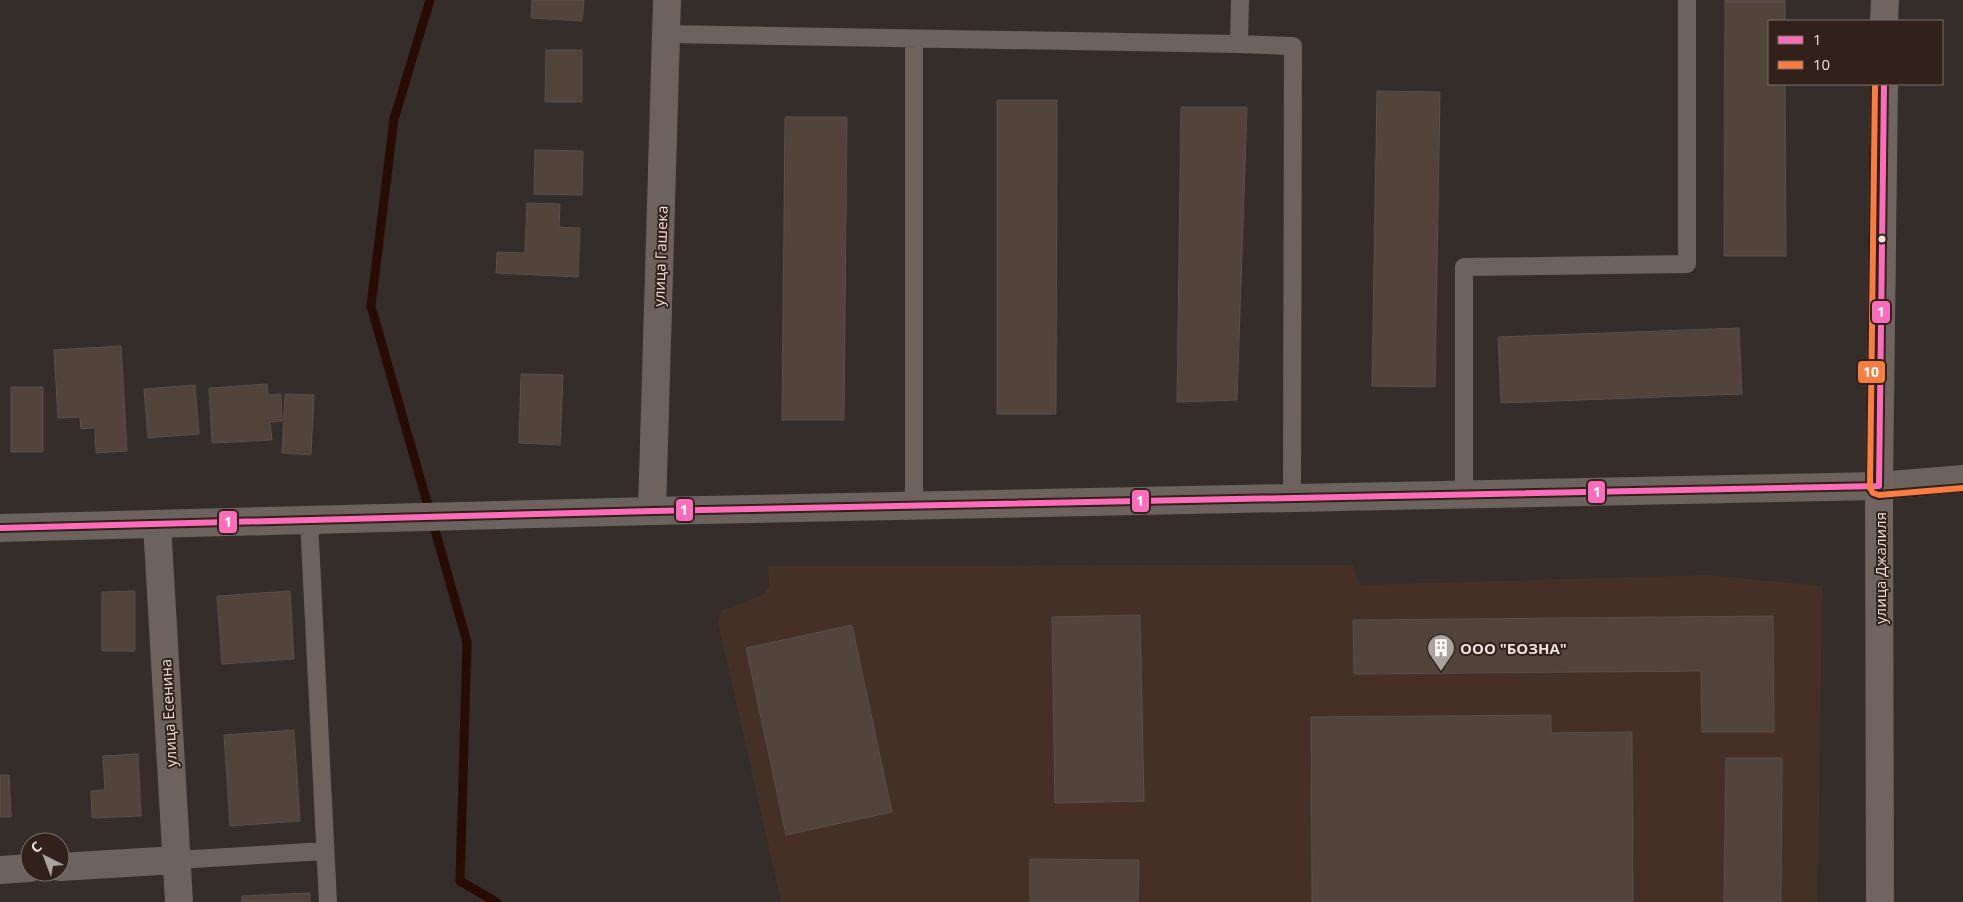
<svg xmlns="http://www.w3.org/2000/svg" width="1963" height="902" font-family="'Open Sans',sans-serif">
	<rect width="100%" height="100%" fill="#352d29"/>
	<path fill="#453026" d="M1353,565L1359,585L1708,575L1822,586L1818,902H781L718,622L721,611L763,595L769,586L768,566Z"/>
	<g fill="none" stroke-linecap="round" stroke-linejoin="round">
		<path stroke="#280c04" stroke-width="9" d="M430,0L394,119L371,306L467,642L460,881L496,902"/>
	</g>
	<path fill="#52433b" stroke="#57504c" d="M532,0H584L582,21L531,18Z
		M1725,0H1785V2H1725Z
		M1725,2H1785V21H1769V84H1785L1786,256H1724Z
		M546,50H582V102H545Z
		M1377,91L1440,92L1435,387L1372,386Z
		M997,100H1057L1056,414H997Z
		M1181,107H1247L1237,400L1177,402Z
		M785,117H847L844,420H782Z
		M535,150L583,151L582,195L534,194Z
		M527,203L560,204L559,227L580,228L578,277L496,273L497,252L525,253Z
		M1739,328L1742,394L1501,403L1498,337Z
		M121,346L127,451L96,453L95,428L81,429L80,417L58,418L54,350Z
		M521,374L563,375L560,445L519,443Z
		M267,384L268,395L281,394L282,421L270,422L272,440L212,443L209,388Z
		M195,385L199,434L148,438L144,389Z
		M11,387H43V452H11Z
		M285,394L314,395L311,455L282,453Z
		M135,591V651H102V592Z
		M290,591L294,659L222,664L217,596Z
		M1140,615L1144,801L1055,803L1052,617Z
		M1773,616L1774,732H1702L1701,671L1354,674L1353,620Z
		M852,625L892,812L786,835L746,648Z
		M1551,715V733L1632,732L1633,902H1312L1311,717Z
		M294,730L300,821L230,826L224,735Z
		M138,754L141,816L92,818L91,791L105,790L103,756Z
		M1726,758H1782L1781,902H1724Z
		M0,775H9L11,817H0Z
		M1030,859L1139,860L1138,902H1030Z
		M310,893V902H242V896Z"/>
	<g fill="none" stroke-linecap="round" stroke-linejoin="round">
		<path stroke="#6c635e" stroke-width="18" d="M667,34L1239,44L1240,0
			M1239,44L1293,46L1292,498
			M1464,494V267L1687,264V0
			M914,506V39
			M309,520L328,902
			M176,860L325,851"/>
		<path stroke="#6c635e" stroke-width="28" d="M652,511L667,0
			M157,524L179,902
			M60,867L176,860
			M0,870L30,868"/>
		<path stroke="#6c635e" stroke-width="28" d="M0,528L652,511L1879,486L1963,479"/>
		<path stroke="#706460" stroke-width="28" d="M1884,21L1885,0
			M1880,902L1879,486L1884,84"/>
		<defs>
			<path id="bus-1" d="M0,528L652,511L1879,486L1884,84"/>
			<path id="bus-2" d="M1875,84L1870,488L1873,493L1879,495L1963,488"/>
		</defs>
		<use href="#bus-1" stroke="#31211a" stroke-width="10"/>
		<use href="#bus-2" stroke="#31211a" stroke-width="10"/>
		<use href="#bus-1" stroke="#fb6dba" stroke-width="6"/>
		<use href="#bus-2" stroke="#f77d43" stroke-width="6"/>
	</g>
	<defs>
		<symbol id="building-pin" viewBox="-11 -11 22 30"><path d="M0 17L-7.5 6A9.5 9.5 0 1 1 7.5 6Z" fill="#aca29d" stroke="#31211a"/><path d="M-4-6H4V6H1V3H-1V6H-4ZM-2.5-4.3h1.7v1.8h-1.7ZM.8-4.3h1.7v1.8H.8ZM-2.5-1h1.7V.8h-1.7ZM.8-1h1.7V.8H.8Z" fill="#fff"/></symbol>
	</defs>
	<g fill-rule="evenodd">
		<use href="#building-pin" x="1425" y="632" width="32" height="43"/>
	</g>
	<circle fill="#ece1dc" stroke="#31211a" stroke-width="2" cx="1882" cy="239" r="4.5"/>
	<g text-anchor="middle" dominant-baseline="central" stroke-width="4" stroke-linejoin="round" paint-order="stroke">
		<g font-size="15" fill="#ece1dc" stroke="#31211a">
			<text transform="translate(660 256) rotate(-88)">улица Гашека</text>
			<text transform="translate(1880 568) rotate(-90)">улица Джалиля</text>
			<text transform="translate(168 713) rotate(-93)">улица Есенина</text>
		</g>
		<g font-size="15" font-weight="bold" fill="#ece1dc" stroke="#31211a" text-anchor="start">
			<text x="1460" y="648">ООО "БОЗНА"</text>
		</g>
	</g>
	<g stroke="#31211a" stroke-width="2">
		<rect x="1871" y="300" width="20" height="24" rx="5" fill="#fb6dba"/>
		<rect x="1857" y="360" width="29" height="24" rx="5" fill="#f77d43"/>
		<rect x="1587" y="480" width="19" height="24" rx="5" fill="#fb6dba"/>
		<rect x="1131" y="489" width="19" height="24" rx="5" fill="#fb6dba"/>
		<rect x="675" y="498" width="19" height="24" rx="5" fill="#fb6dba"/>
		<rect x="218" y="510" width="20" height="24" rx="5" fill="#fb6dba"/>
	</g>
	<g font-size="14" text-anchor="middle" font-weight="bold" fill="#fff">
		<text x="1881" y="317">1</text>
		<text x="1871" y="377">10</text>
		<text x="1597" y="497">1</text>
		<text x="1140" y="506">1</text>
		<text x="684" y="515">1</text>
		<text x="228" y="527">1</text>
	</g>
	<rect x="1768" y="20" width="175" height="65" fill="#31211a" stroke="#7c6e68"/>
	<rect x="1778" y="36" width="25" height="8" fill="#fb6dba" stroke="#7c6e68"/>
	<text x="1813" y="45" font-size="15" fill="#ece1dc">1</text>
	<rect x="1778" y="61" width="25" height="8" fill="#f77d43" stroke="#7c6e68"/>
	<text x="1813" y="70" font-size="15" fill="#ece1dc">10</text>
	<g transform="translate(45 857) rotate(318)"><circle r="24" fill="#31211a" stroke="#7c6e68"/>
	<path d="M0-4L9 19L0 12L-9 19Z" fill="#aca29d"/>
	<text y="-8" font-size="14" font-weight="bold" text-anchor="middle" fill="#ece1dc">С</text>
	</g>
</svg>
